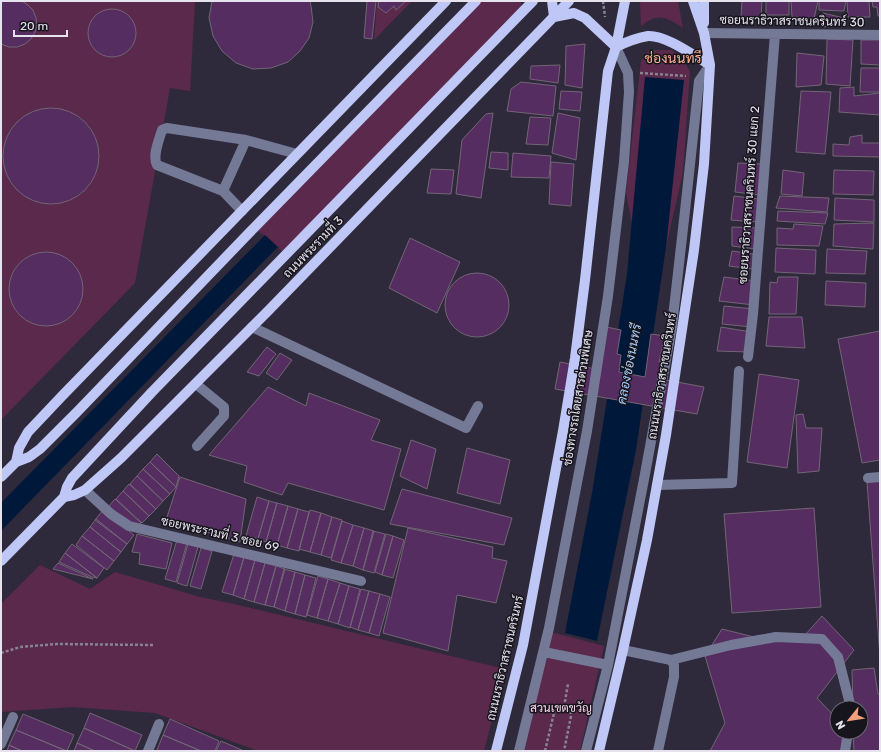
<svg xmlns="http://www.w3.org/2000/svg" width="881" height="752" font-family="Rubik,Sarabun,sans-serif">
	<rect width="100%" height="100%" fill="#2f2a3b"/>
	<path fill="#5b294c" d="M1,1H182L195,2L190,91L170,88L135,283L1,420Z
		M377,1H412L374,40Z
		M473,1H521V12L290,247L282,251L252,226Z
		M640,1H678L683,28C667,17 656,12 641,27Z
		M649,50H672L684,62L690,71L683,172L666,247L632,225L626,192L641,61Z
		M40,565L90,589L115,572L200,597L234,604L505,669L484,751H258L155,713L72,707L1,712V604Z
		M551,632L604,646L580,751H522Z"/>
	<path fill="#00183a" d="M645,77L684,80L666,247L636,450L597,641L565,633L592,493L627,274Z
		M265,235L278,247L1,531V503Z"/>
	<path fill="#2f2a3b" d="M265,233L132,370L130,369L263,234Z
		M279,246V249L146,385L145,384Z"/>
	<path fill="#552d60" stroke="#726576" d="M3,1H22L28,5L33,10L36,18L37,25L35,32L31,39L25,44L17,47H9L1,44V2Z
		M212,1H310L311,6L313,22L309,38L300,51L288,62L271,68L253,69L236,63L222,51L213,36L209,18Z
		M367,1H376L372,39L364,38Z
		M379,1H406L396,10L394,6L386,13L378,7Z
		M742,1H762L761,18L741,17Z
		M766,1H789V15H766Z
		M791,1H818L814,19L792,17Z
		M819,1H846L844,11L819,10Z
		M847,1H869L870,17H848Z
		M872,1H880V16H878L877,7H873Z
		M88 33a24 24 0 1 1 48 0a24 24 0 1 1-48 0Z
		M823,13L844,18L843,23L824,27Z
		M827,39L853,40L850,86L826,84Z
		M861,40H880V65L861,64Z
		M585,44L582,88L565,85L566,46Z
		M797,53L824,56L821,85L796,87Z
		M560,65L558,83L530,79L531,66Z
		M861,68H880V92H860Z
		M521,82L556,86L553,116L507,111L511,89Z
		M854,87V96L880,93V115L839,112L840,88Z
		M561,91L582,92L580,111L559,109Z
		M801,91L831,92L825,154L796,152Z
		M3 156a48 48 0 1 1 96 0a48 48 0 1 1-96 0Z
		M493,113L481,198L456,194L462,140L486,114Z
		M558,113L580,118L576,160L552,153Z
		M530,117L551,118L548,145L526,144Z
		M862,135V143H880V157L833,156V144L849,145L850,137Z
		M491,152L508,153V170L489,168Z
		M513,153L551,156L549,178L511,177Z
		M551,162L574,164L571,206L549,204Z
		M738,163L762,164L760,195L735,192Z
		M431,169L454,170L451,194L427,193Z
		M783,170L804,173L802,196L781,194Z
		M834,170L874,171L873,195L833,194Z
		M734,196L759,199L757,222L731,220Z
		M780,196L829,198L827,212L776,208Z
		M835,198L874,200V222L834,220Z
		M778,211L828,213L825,224L777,221Z
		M874,223L873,249L833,246L834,224Z
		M794,224L823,226L819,246L777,245V228L793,229Z
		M732,227L760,228L756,249L732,246Z
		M410,238L460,262L437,313L389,288Z
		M776,248L816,250L815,274L775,272Z
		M827,249L867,251L865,274L826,273Z
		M732,251L753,254V269L729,266Z
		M9 289a37 37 0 1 1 74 0a37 37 0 1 1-74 0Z
		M445 305a32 32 0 1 1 64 0a32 32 0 1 1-64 0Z
		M724,277L756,281L754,305L719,301Z
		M778,277H798L796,314H769L770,282L777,283Z
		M826,281L866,283L865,307L825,305Z
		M724,306L754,309L752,327L722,324Z
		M769,317H802L805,348L766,346Z
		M606,327L621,330L617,354L621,355L619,372L645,377L651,334L665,336L659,362L670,364L666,380L704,387L697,414L555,389L560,362L596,369Z
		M721,327L751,332L749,352L717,351Z
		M880,331V460L862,463L838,339Z
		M267,347L276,354L259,376L247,372Z
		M280,353L292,360L277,380L266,373Z
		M759,374L799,380L787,468L747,462Z
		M268,387L306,406L309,393L380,420L371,440L401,449L384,510L288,483L282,495L244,482L247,466L209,455Z
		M803,414L806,428H822L819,471L798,473L796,415Z
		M411,440L436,449L427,489L400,476Z
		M467,448L510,460L500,504L457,493Z
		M157,454L179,476L176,487L150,462Z
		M150,462L176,487L170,494L143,469Z
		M143,469L170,494L163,501L137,476Z
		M137,476L163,501L156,509L130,484Z
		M180,477L246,499L240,542L166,520Z
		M880,481V657L867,482Z
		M129,484L156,509L149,516L123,491Z
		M402,489L512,518L504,545L390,524Z
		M123,491L149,516L142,523L116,499Z
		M257,497L269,501L258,539L246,536Z
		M115,499L141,523L138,527L129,525L109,506Z
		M269,501L277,503L266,542L258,539Z
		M277,503L288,506L277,545L266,542Z
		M288,506L298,509L287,548L277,545Z
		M814,508L821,607L732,613L724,514Z
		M298,509L309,512L299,551L287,548Z
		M103,510L134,535L127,544L95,520Z
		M310,510L321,513L310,552L299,549Z
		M321,513L332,517L321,555L310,552Z
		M332,517L342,520L331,558L321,555Z
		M96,519L127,544L121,552L90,527Z
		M342,521L353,525L341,563L331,560Z
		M353,525L364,528L353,566L341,563Z
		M90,527L121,552L114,561L82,536Z
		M364,528L374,531L363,570L353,566Z
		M408,528L493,547L492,558L507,561L496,603L457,595L448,651L383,633Z
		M373,531L385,534L374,573L363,570Z
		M137,534L172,543L166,569L139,564L140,553L132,552Z
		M386,534L393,536L382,575L375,572Z
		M82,536L114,561L107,570L76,545Z
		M393,536L404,540L393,578L382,575Z
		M177,540L187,543L176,582L165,579Z
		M72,544L104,568L97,578L65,553Z
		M188,544L198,547L187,586L177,583Z
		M201,548L212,551L201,589L190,586Z
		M65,553L74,560L97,578L92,577L59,562Z
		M234,554L244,557L233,595L222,592Z
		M244,557L255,560L244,599L233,595Z
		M255,560L265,563L254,602L244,599Z
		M58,563L93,579L53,569Z
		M265,563L276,566L265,605L254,602Z
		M276,566L285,569L274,607L265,605Z
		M284,569L295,572L285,611L274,607Z
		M295,572L305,575L295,614L285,611Z
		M305,575L316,578L306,617L295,614Z
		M318,576L328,579L317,618L307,615Z
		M328,579L340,583L328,621L317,618Z
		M340,583L349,586L338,624L328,621Z
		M349,586L360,589L350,628L338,624Z
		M361,589L369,591L358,630L350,627Z
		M369,591L380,594L369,633L358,630Z
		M380,594L390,597L379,636L369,633Z
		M822,616L854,650L817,698L837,719V732H848V751H710L725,723L705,656L722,629L754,637L805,635Z
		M874,668L878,694L880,695V751H854L853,732H861V708H853L852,670Z
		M90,713L142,735L135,751L84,728Z
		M23,714L74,735L67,751L16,730Z
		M170,719L219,741L215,751H201L163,735Z
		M84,728L135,751H95L77,743Z
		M16,730L66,751H22L9,745Z
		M163,735L201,751H160L157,750Z
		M221,741L244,751H216Z
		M77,743L95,751H74Z
		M9,745L22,751H7Z"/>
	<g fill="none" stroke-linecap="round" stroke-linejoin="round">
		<path stroke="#878391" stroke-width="2.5" stroke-dasharray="3 2" stroke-linecap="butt" d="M603,1L605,17
			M640,73L686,76
			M1,653L20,647L57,644L153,645
			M564,707L568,684
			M545,751L555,709L564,707L571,712V716L564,751"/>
		<path stroke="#747a96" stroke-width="10" d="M704,33L880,35
			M246,140L297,154
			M223,191L246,140L167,128L162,130C159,140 152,156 157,165L223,191L242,211
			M252,327L466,428L478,406
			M748,357L753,314L775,34
			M196,384L224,407V416L197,446
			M868,478L880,477
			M657,485L732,483L739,371
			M85,490L111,514L129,526L361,581
			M623,650L671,660L674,665V677L658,751
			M544,652L608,665
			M671,660L731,645L776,637L822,639L838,657L851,708
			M1,744L13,717
			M148,751L159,724
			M519,751L549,628L587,431L608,296L624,162L629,92L628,73L616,47
			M586,751L608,665L645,474L672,326L685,211L699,81L710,65
			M845,751L848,732"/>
		<path stroke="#bec7f5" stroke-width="10" d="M552,1L554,17
			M554,17L574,13L585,18L616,47
			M704,23V1
			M616,47C626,42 636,38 648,36C666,35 694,56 710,65
			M16,462L19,448L28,432L62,396L446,1
			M1,477L16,462L29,457L40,449L78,411L249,233L476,1
			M64,497L74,495L85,490L121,458L269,310L569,1
			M1,561L64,497L67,487L72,478L152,392L533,1
			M496,751L523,645L563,431L575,358L585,280L608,71L616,47L625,1
			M599,751L623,650L647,540L666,435L694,250L704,164L710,65L704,33L693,1"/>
	</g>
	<g text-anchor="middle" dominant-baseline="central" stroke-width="3" stroke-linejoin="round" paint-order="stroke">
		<g font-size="12" fill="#e6e3ef" stroke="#16141c">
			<text transform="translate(792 21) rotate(1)">ซอยนราธิวาสราชนครินทร์ 30</text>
			<text transform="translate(749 195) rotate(-86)">ซอยนราธิวาสราชนครินทร์ 30 แยก 2</text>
			<text transform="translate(313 247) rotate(-46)">ถนนพระรามที่ 3</text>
			<text transform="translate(662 376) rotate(-81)">ถนนนราธิวาสราชนครินทร์</text>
			<text transform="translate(578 398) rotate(-81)">ช่องทางรถโดยสารด่วนพิเศษ</text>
			<text transform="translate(220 534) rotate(13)">ซอยพระรามที่ 3 ซอย 69</text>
			<text transform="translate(505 658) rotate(-77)">ถนนนราธิวาสราชนครินทร์</text>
		</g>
		<g font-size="12" fill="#f8d4eb" stroke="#16141c">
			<text x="561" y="708">สวนเขตขวัญ</text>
		</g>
		<g font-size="13" font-style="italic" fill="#a8cdfa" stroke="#16141c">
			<text transform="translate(629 364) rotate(-79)">คลองช่องนนทรี</text>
		</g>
		<g font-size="14" fill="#fdb290" stroke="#16141c">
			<text x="673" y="58">ช่องนนทรี</text>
		</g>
	</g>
	<rect width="881" height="752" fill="none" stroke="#e6e3ef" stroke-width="4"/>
	<g transform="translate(849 720) rotate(240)"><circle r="19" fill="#16141c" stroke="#696770"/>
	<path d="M0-3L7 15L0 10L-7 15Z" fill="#f1a17d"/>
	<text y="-6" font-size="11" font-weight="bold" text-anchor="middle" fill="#e6e3ef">N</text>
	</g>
	<path d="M14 30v6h53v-6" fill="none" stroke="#e6e3ef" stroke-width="2"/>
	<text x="20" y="30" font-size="12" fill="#e6e3ef" stroke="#16141c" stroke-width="3" paint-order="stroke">20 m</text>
</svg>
